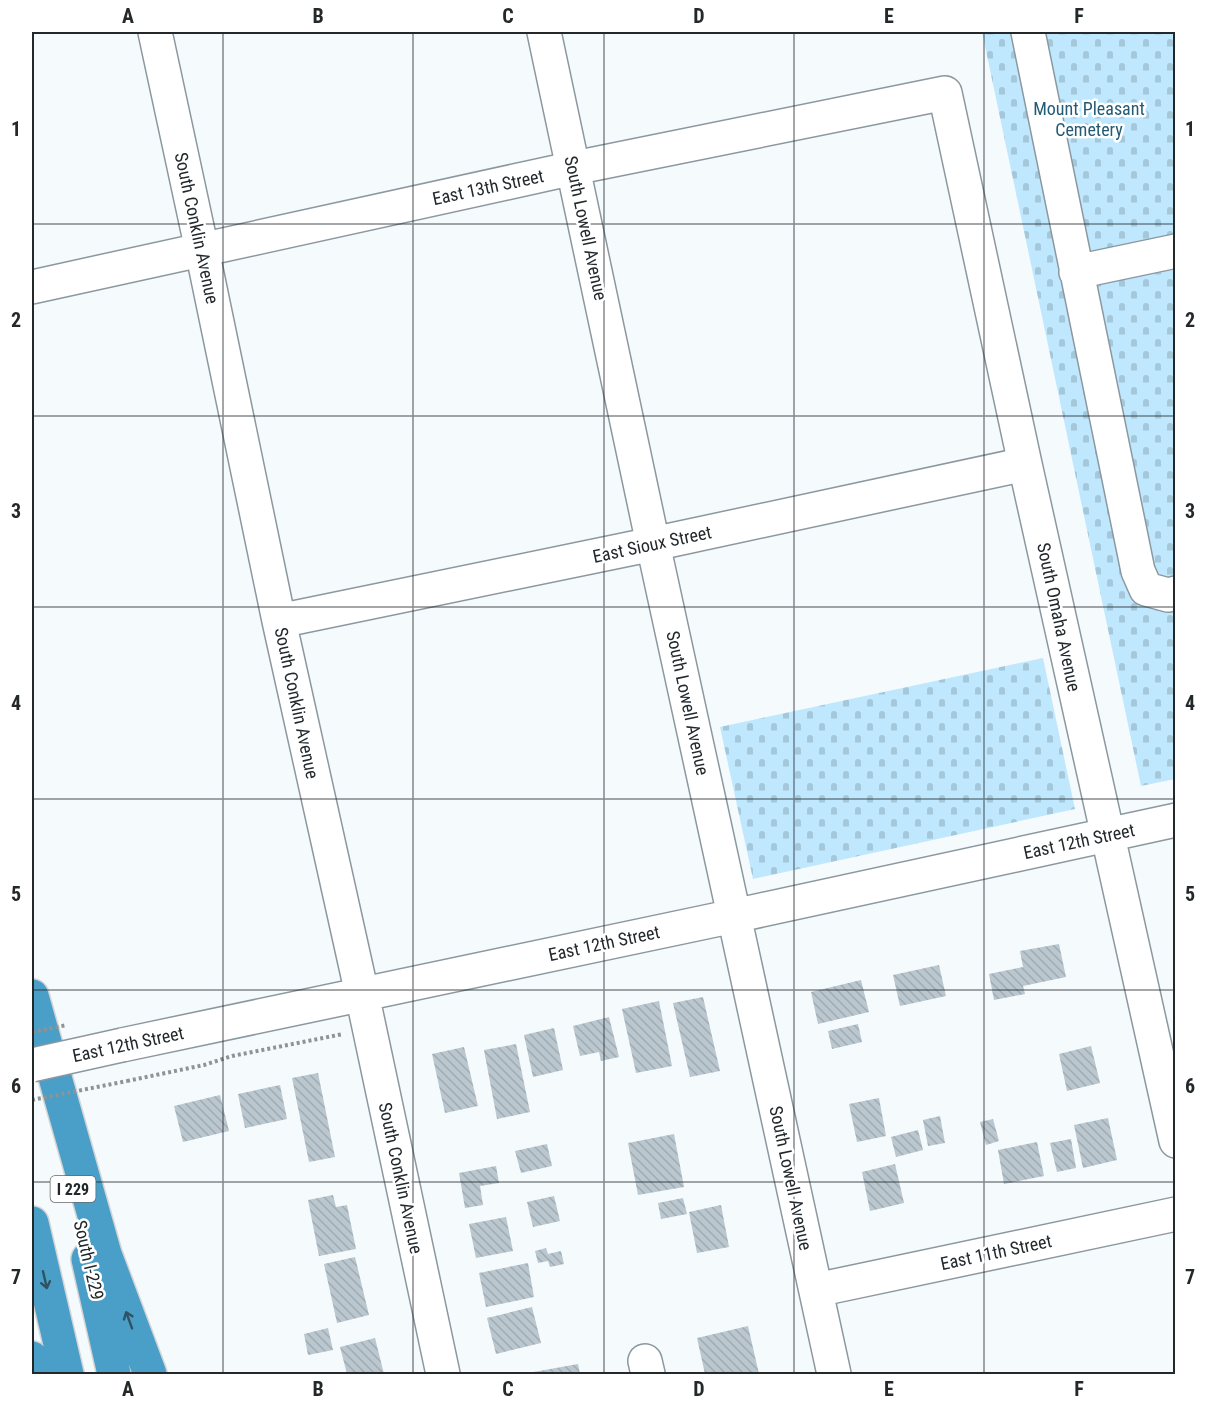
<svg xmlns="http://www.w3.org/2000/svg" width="1207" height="1406" font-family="'Roboto Condensed',sans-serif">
	<defs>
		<pattern id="cemetery-stones" width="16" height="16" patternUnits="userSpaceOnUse" patternTransform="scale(1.5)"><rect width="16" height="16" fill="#bfe8fe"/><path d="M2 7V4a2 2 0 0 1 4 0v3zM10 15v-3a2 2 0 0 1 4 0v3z" fill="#a4c7da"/></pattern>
		<pattern id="building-back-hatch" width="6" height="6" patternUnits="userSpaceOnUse" patternTransform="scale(1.5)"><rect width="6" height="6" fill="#bac7cf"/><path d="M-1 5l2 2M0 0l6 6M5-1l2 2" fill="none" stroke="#a0abb2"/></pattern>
	</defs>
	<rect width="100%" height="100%" fill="#f5fafd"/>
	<path fill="url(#cemetery-stones)" d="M982,32H1175V779L1141,786Z
		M1043,658L1075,809L753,879L720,727Z"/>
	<path fill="url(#building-back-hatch)" d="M1059,944L1066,977L1023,986L1025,994L994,1000L989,974L1023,967L1020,951Z
		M939,965L946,996L900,1006L893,975Z
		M861,980L869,1012L818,1024L811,992Z
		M703,997L720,1071L690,1077L673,1003Z
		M659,1001L672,1066L636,1073L622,1009Z
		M609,1017L619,1057L601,1061L599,1052L580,1056L573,1026Z
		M858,1024L862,1042L832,1049L828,1031Z
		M554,1028L563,1070L533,1077L524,1035Z
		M516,1044L530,1112L497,1119L484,1050Z
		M1091,1046L1100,1083L1067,1091L1059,1054Z
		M464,1047L478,1106L445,1113L432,1054Z
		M318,1073L335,1157L309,1162L292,1078Z
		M280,1085L287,1119L245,1128L238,1094Z
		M220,1095L229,1131L183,1142L174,1106Z
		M879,1098L886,1136L857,1142L849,1104Z
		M940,1116L945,1143L928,1146L923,1120Z
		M1108,1118L1117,1160L1083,1168L1074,1125Z
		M993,1119L999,1141L986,1145L980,1122Z
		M918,1130L923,1150L896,1157L891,1137Z
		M674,1134L684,1187L638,1195L628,1143Z
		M1071,1139L1076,1168L1057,1172L1050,1143Z
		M1037,1142L1044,1176L1004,1184L998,1150Z
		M547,1144L552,1166L521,1173L515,1151Z
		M895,1164L904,1203L870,1211L862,1172Z
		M496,1166L499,1183L480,1186L483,1205L465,1208L459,1173Z
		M333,1195L336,1207L347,1205L356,1249L319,1256L308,1200Z
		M554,1196L560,1221L533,1227L527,1202Z
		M683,1198L687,1214L661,1219L658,1203Z
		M721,1205L729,1247L697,1253L689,1212Z
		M506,1217L513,1251L476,1258L469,1224Z
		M546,1248L548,1254L561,1251L564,1264L550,1267L548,1261L538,1263L535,1251Z
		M355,1257L369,1315L337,1323L324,1264Z
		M528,1263L534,1297L486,1307L479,1273Z
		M532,1307L541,1343L496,1354L487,1318Z
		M748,1326L759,1374H705L697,1338Z
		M328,1328L333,1350L308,1355L304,1334Z
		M375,1338L384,1374H347L340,1347Z
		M578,1364L580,1374H529L528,1373Z"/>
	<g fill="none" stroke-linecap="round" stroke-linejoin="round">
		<defs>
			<path id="minor" d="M155,32L202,250L279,621L362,994L443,1374
				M544,32L653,544L834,1374
				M1028,32L1138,571L1146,589L1168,595L1176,593
				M1076,272L1176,251
				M32,287L574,168L945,93L1025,464L1176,1141
				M279,621L653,544L1025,464
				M122,1045L734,916L1176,820
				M816,1290L1176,1214
				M645,1361L648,1374"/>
			<path id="highway" d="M32,996L105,1254L150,1374
				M32,1223L67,1374
				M88,1259L114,1374
				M32,1358L33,1374"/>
		</defs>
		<use href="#minor" stroke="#8b98a0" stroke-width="36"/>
		<use href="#highway" stroke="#d3d4d5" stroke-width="36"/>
		<path stroke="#8e9396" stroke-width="4" stroke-dasharray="3 3" stroke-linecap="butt" d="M127,1081L204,1065L232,1056L343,1034"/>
		<use href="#minor" stroke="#fff" stroke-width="33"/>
		<use href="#highway" stroke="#499fc8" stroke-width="33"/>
		<defs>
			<path id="minor-bridge" d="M32,1065L122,1045"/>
		</defs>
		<use href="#minor-bridge" stroke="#8b98a0" stroke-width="36" stroke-linecap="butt"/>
		<path stroke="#8e9396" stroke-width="4" stroke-dasharray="3 3" stroke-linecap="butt" d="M32,1032L67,1025
			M32,1100L127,1081"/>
		<use href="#minor-bridge" stroke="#fff" stroke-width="33"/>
	</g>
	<defs><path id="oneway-shaft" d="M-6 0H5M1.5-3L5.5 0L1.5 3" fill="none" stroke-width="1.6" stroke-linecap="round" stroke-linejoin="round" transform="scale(1.5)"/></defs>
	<g stroke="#305262">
		<use href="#oneway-shaft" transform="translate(45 1280) rotate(77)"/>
		<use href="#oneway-shaft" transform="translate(129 1320) rotate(-110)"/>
	</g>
	<path fill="none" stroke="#23282b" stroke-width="1.5" stroke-opacity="0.55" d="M223,32V1374M413,32V1374M604,32V1374M794,32V1374M984,32V1374M32,224H1176M32,416H1176M32,607H1176M32,799H1176M32,990H1176M32,1182H1176"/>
	<g text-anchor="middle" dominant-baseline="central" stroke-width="5" stroke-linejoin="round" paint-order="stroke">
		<rect fill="#fff" stroke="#65686b" stroke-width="1.5" x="50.5" y="1176" width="45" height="26" rx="4.5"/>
		<g font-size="16" font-weight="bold" fill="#23282b">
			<text x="73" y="1189">I 229</text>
		</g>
		<g font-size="18" fill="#235a74" stroke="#fff">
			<text x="1089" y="108">Mount Pleasant<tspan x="1089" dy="21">Cemetery</tspan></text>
		</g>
		<g font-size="18" fill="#23282b" stroke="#fff">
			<text transform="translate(488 187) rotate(-12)">East 13th Street</text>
			<text transform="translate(197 228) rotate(78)">South Conklin Avenue</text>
			<text transform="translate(586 228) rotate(78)">South Lowell Avenue</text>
			<text transform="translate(652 544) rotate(-12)">East Sioux Street</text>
			<text transform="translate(1059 617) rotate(78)">South Omaha Avenue</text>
			<text transform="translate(297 703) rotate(78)">South Conklin Avenue</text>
			<text transform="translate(688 703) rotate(78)">South Lowell Avenue</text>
			<text transform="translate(1079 841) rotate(-12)">East 12th Street</text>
			<text transform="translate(604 943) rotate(-12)">East 12th Street</text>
			<text transform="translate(128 1044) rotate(-12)">East 12th Street</text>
			<text transform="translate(401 1178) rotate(78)">South Conklin Avenue</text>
			<text transform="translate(791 1178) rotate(78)">South Lowell Avenue</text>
			<text transform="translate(996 1252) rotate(-12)">East 11th Street</text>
			<text transform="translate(89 1260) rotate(77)">South I-229</text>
		</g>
	</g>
	<rect width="1207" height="1406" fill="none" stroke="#ffffff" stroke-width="66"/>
	<rect x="33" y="33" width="1141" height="1340" fill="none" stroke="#23282b" stroke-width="2"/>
	<g font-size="20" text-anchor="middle" font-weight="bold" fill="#23282b">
		<text x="128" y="23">A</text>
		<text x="318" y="23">B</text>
		<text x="508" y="23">C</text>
		<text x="699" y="23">D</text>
		<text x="889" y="23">E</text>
		<text x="1079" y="23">F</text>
		<text x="16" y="136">1</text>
		<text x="1190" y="136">1</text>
		<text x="16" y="327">2</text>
		<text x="1190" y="327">2</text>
		<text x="16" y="518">3</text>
		<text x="1190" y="518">3</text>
		<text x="16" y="710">4</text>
		<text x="1190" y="710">4</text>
		<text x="16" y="901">5</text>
		<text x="1190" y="901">5</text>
		<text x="16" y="1093">6</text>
		<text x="1190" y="1093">6</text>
		<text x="16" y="1284">7</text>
		<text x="1190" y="1284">7</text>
		<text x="128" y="1396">A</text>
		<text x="318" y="1396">B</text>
		<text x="508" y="1396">C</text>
		<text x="699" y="1396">D</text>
		<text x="889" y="1396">E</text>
		<text x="1079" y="1396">F</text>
	</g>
</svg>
